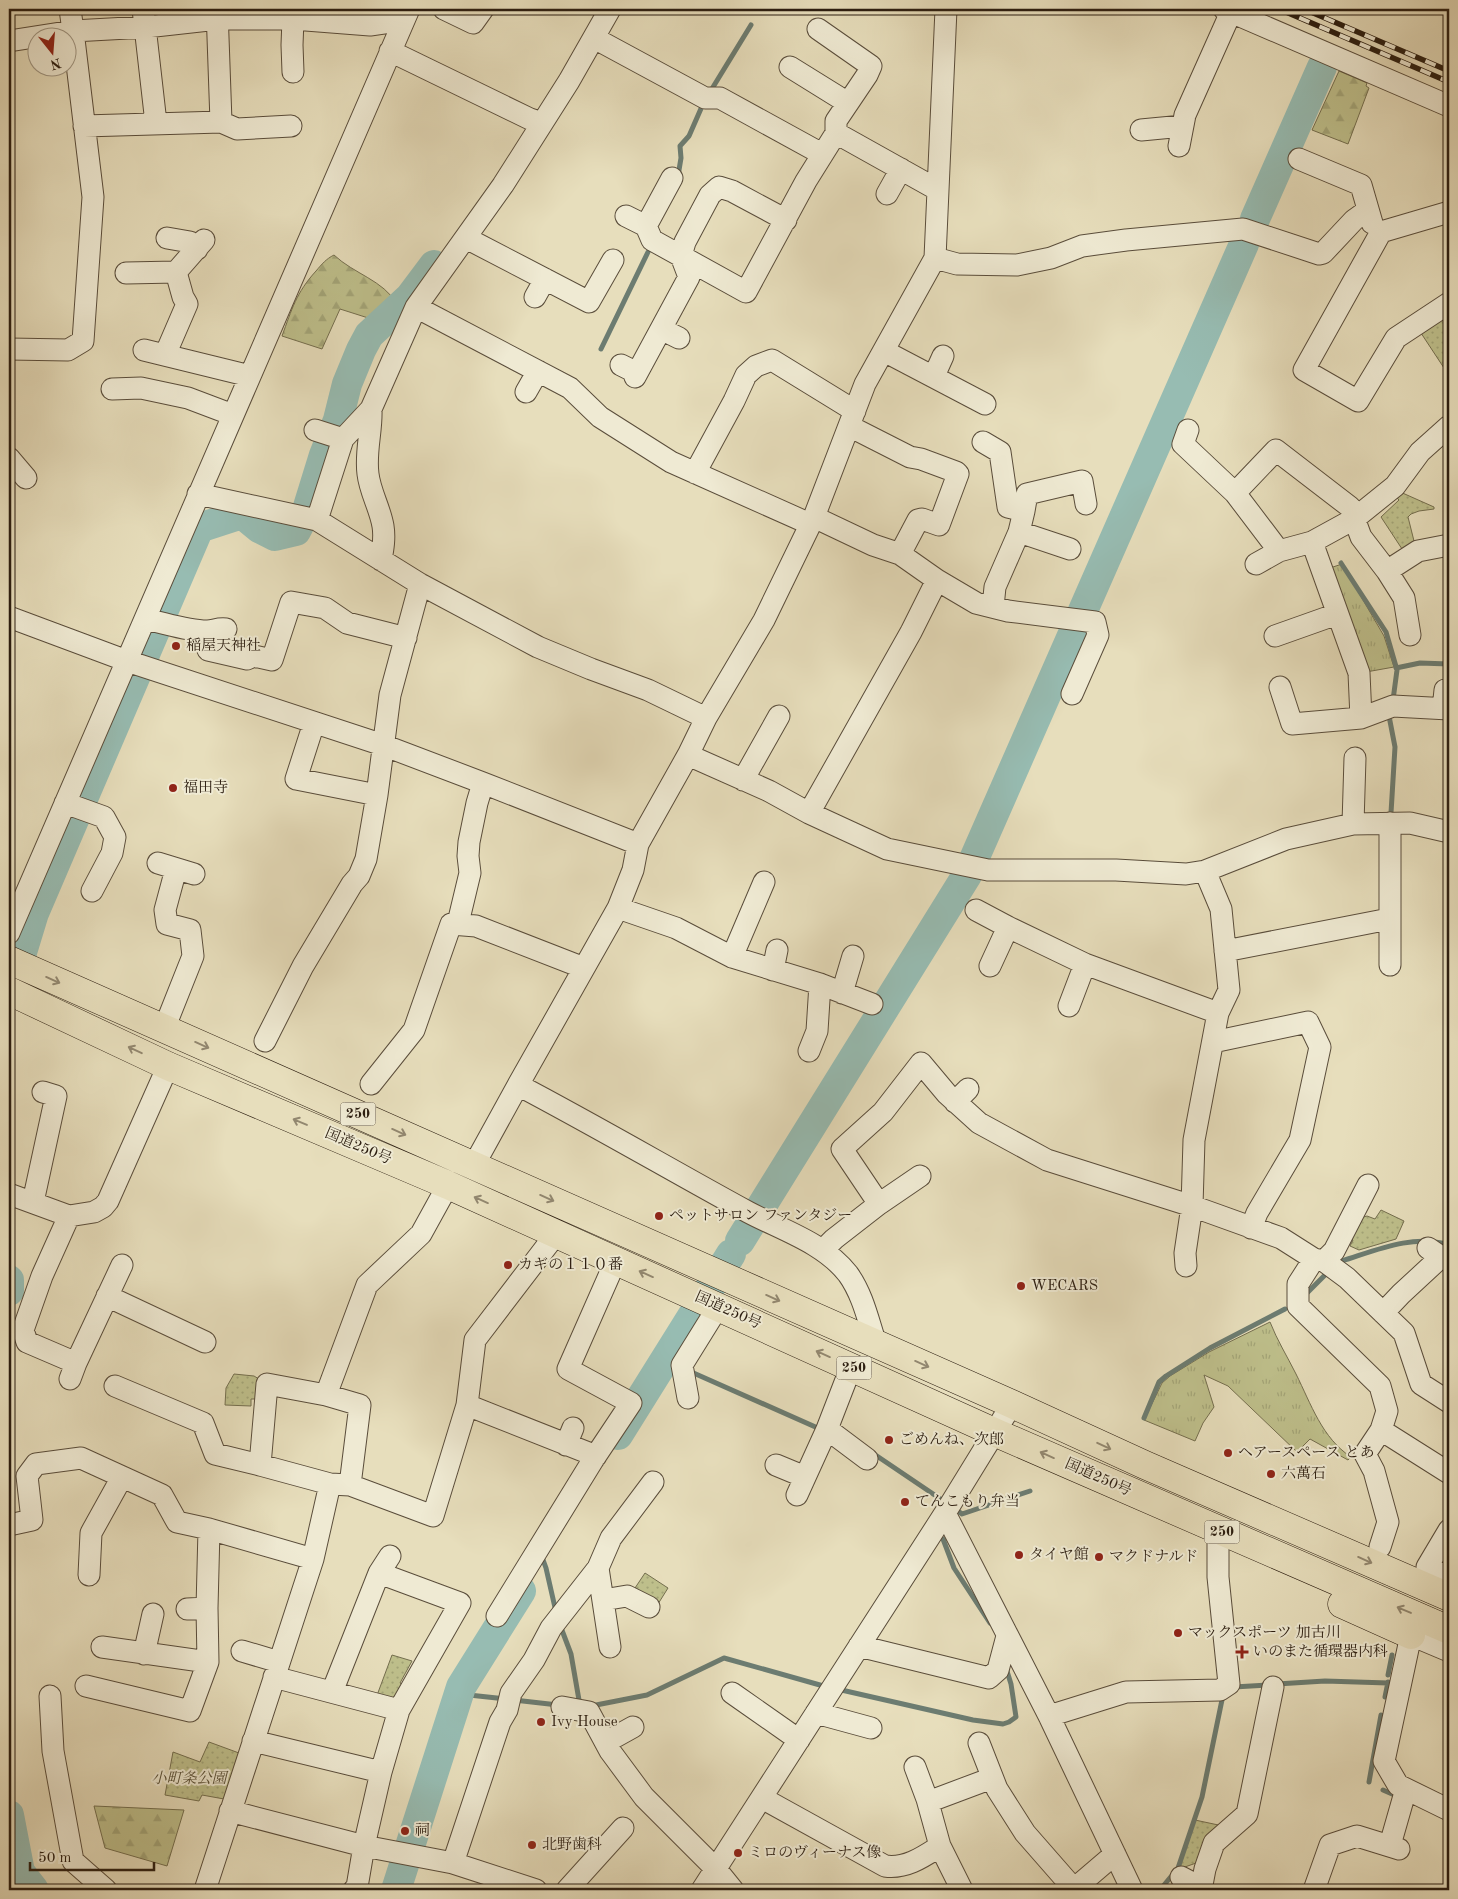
<svg xmlns="http://www.w3.org/2000/svg" width="1458" height="1899" font-family="'Old Standard TT','Noto Serif JP',serif">
	<defs>
		<pattern id="grass-tufts" width="24" height="20" patternUnits="userSpaceOnUse" patternTransform="scale(1.25)"><rect width="24" height="20" fill="#bebf8b"/><path d="M3 7l-1-3M5 7V3M7 7l1-3M15 17l-1-3M17 17v-4M19 17l1-3" fill="none" stroke="#a3a477"/></pattern>
		<pattern id="forest-firs" width="22" height="20" patternUnits="userSpaceOnUse" patternTransform="scale(1.25)"><rect width="22" height="20" fill="#bebf8b"/><path d="M5 1l3.5 6h-7zM16 11l3.5 6h-7z" fill="#a3a477"/></pattern>
		<pattern id="park-dots" width="8" height="8" patternUnits="userSpaceOnUse" patternTransform="scale(1.25)"><rect width="8" height="8" fill="#bebf8b"/><path d="M2 2h.1M6 6h.1" fill="none" stroke="#a3a477" stroke-width="1.8" stroke-linecap="round"/></pattern>
	</defs>
	<rect width="100%" height="100%" fill="#e7debc"/>
	<filter id="stains"><feTurbulence type="fractalNoise" baseFrequency=".004" numOctaves="4"/><feColorMatrix values="0 0 0 0 .2 0 0 0 0 .09 0 0 0 0 .02 0 0 0 .5 -.17"/></filter>
	<radialGradient id="worn" r=".72"><stop offset=".6" stop-color="#630" stop-opacity="0"/><stop offset="1" stop-color="#630" stop-opacity=".3"/></radialGradient>
	<path fill="url(#grass-tufts)" stroke="#746e4e" d="M1342,564L1384,636L1394,667L1366,672L1330,568Z
		M1270,1322C1277,1340 1287,1356 1296,1374C1311,1404 1322,1438 1351,1457L1348,1460L1310,1439L1297,1452L1228,1386L1204,1375L1214,1407L1203,1423L1195,1441L1144,1420L1162,1383L1170,1376L1209,1352Z"/>
	<path fill="url(#forest-firs)" stroke="#746e4e" d="M1339,71L1367,83L1366,86L1369,88L1348,144L1312,130Z
		M334,255C354,274 383,280 397,304L384,323L340,309L322,349L282,336C292,309 296,293 316,271C322,264 326,259 334,255Z
		M94,1806L184,1810L167,1866L105,1848Z"/>
	<path fill="url(#park-dots)" stroke="#746e4e" d="M1449,310V365L1444,368L1419,330Z
		M1398,491L1434,507V509L1419,511L1411,514L1408,517L1415,545L1404,552L1381,517L1399,500L1394,495Z
		M1381,1210L1404,1221L1396,1239L1359,1250L1350,1246L1353,1240L1350,1238L1360,1218L1367,1216L1375,1219Z
		M234,1374L254,1376L259,1379L257,1399H251V1406L225,1405L226,1388Z
		M645,1573L668,1588L658,1604L635,1588Z
		M392,1655L412,1661L400,1683L403,1685L396,1699L376,1698Z
		M209,1742L239,1753L224,1799L202,1795L199,1801L165,1795L173,1752L200,1762Z
		M1195,1820L1223,1826L1199,1862L1182,1868L1179,1866Z"/>
	<g fill="none" stroke-linecap="round" stroke-linejoin="round">
		<path stroke="#6c7c71" stroke-width="5" d="M1345,10V9
			M710,92L751,25
			M678,176L681,158L680,146L689,136L703,104
			M601,349L648,252
			M1341,563L1386,632L1397,670L1393,700
			M1396,668L1420,663L1449,664
			M1389,716L1395,747L1391,813
			M1342,1261C1377,1250 1412,1234 1449,1245
			M1306,1294L1325,1275
			M665,1361L678,1367
			M689,1371L820,1429
			M1144,1418L1159,1382L1166,1376L1210,1348L1285,1309
			M871,1452L945,1502
			M954,1508L962,1514L1030,1491
			M943,1539L954,1568L990,1623
			M542,1557L546,1568L556,1612
			M560,1625L571,1654L579,1700L582,1705
			M1388,1675L1392,1655
			M1277,1684L1325,1681L1388,1683
			M1234,1687L1268,1685
			M837,1689L973,1720L1003,1724L1009,1722L1016,1717L1011,1684L1006,1668
			M1385,1697L1388,1682
			M514,1700L558,1705
			M591,1706L647,1695L724,1658L827,1687
			M1369,1782L1381,1715
			M1383,1790L1399,1797
			M416,1851L451,1731L469,1695L506,1699
			M406,1890L414,1861
			M1160,1890L1178,1868L1202,1797L1223,1695"/>
		<path stroke="#97bcb2" stroke-width="30" d="M1255,219L1322,67
			M9,995L34,913L199,528L242,514L259,528L275,536L296,531L307,510L324,455L338,420L347,384L361,350L369,335L410,297L434,265
			M740,1241L967,875L1244,244
			M9,1280V1291
			M618,1435L731,1254
			M9,1815L20,1872L34,1890
			M396,1890L461,1687L521,1591"/>
		<defs>
			<path id="minor" d="M143,9L156,123
				M444,9L473,23L483,9
				M1224,9L1449,106
				M594,38L705,98H720L822,154
				M9,41L73,31L70,9
				M390,51L530,119L542,123
				M790,67L848,103
				M293,72L292,45L293,19
				M221,122L237,129L291,126
				M84,126L221,122L217,9
				M1141,130L1183,126
				M836,133L938,190
				M1179,146L1185,115L1231,12
				M1299,159L1361,185L1372,223
				M887,194L901,169
				M1449,212L1381,232L1304,370L1358,401L1396,338L1449,303
				M626,216L646,226L652,240L746,292L806,181L836,133V121L867,75L871,66L818,29
				M646,226L672,178
				M167,238L190,242L197,249
				M466,238L589,302L613,260
				M935,258L957,264L1017,265L1051,258L1082,246L1126,240L1243,229L1319,254L1323,253L1354,220L1368,210
				M126,273L176,272
				M535,297L545,279
				M416,307L570,388L600,417L671,462L810,524
				M661,329L679,338
				M9,349L68,350L83,341L93,197L73,31L146,27L218,19H293L370,25L404,20
				M144,350L250,376
				M884,351L985,404
				M165,355L187,304L183,297L176,272L204,240
				M621,365L637,373
				M934,376L943,356
				M635,377L689,277L681,256L685,242L710,195L719,187L732,191L786,220
				M112,389L141,388L188,398L233,415
				M526,392L538,371
				M371,409C372,431 365,452 368,474C370,492 380,508 383,526C385,538 383,549 381,560
				M849,426L910,457L921,459L956,472L958,474L939,525L922,519L918,520L900,554
				M315,430L343,439
				M1188,430L1183,444L1235,493L1279,551
				M983,442L1000,452L1008,507L1024,511L1019,532L995,587L993,607
				M9,458L26,478
				M695,473L734,401L746,375L756,366L772,360L855,411
				M1235,493L1276,450L1350,507L1361,537L1387,571L1404,598L1410,635
				M198,494L317,520L420,584L538,647L591,669L648,690L706,718
				M1024,511L1027,494L1082,481L1086,504
				M814,517L873,545L900,554L937,580L976,603L1008,611L1095,622L1098,635L1072,694
				M317,520L343,439L371,409L416,307L503,185L569,81L610,9
				M1019,532L1070,549
				M1312,542L1359,673L1361,718
				M1256,564L1279,551L1312,542L1354,519L1395,486L1420,452L1449,426
				M1387,571L1418,551L1449,545
				M9,617L127,661L383,745L483,783L638,844
				M145,619C165,623 187,631 207,631C214,631 217,628 226,629
				M1275,636L1337,614
				M208,650L247,659L254,656L272,660L291,602L325,608L347,623L406,638
				M1280,687L1292,724L1361,718L1393,706L1449,709
				M1443,709L1445,690
				M314,723L296,779L377,795
				M688,755L769,791L809,813L887,849L988,870H1116L1186,874L1205,871L1286,839L1353,824L1410,823L1449,832
				M743,780L779,716
				M65,803L104,817L115,837L112,853L92,891
				M809,813L911,632L937,580
				M1390,823V965
				M1353,824L1355,758
				M158,863L194,874
				M618,908L676,928L732,957L820,984L872,1004
				M976,910L1008,927L1085,964L1218,1013
				M458,923L470,873L468,856L469,842L477,803L483,783
				M9,933L409,9
				M1225,951L1389,919
				M732,957L764,882
				M990,966L1008,927
				M773,970L777,950
				M842,993L853,956
				M1069,1006L1085,964
				M164,1029L193,956L190,930L167,924L165,910L176,869
				M265,1041L303,966L352,884L359,876L366,859L377,795L390,695L420,584
				M1213,1042L1308,1022L1320,1047L1300,1140L1257,1213L1251,1228
				M809,1051L817,1031L820,984
				M371,1084L414,1030L451,924L476,926L584,968
				M955,1102L968,1089
				M474,1165L518,1085
				M920,1176L879,1204L842,1149L883,1112L921,1063L947,1094L979,1123L1047,1160L1192,1206L1281,1238L1314,1259
				M9,1194L69,1216L94,1212L103,1207L108,1201L168,1066
				M33,1202L56,1096L43,1092
				M69,1216L42,1276L23,1330L27,1342L76,1363L122,1265
				M556,1234L475,1340L467,1405L596,1456
				M823,1250L834,1239L879,1204
				M1324,1261L1334,1251L1368,1185
				M1186,1266L1185,1253L1192,1206L1194,1140L1218,1013L1229,990L1221,909L1205,871
				M107,1296L205,1342
				M1383,1313L1401,1294L1441,1257L1428,1248
				M876,1344C868,1320 863,1295 848,1274C824,1243 782,1230 748,1212C671,1170 596,1126 518,1085L618,908L633,870L638,844L688,755L706,718L764,620L814,517L865,384L935,258L946,9
				M851,1367L827,1429L867,1459
				M70,1379L76,1363
				M115,1386L203,1423L215,1454L260,1465
				M326,1395L267,1384L260,1465L330,1484L350,1485L433,1516L467,1405
				M688,1398L682,1365L718,1307
				M1381,1430L1387,1411L1380,1386L1298,1306V1284L1314,1259L1324,1261L1347,1278L1404,1333L1421,1384L1449,1402
				M566,1445L573,1428
				M776,1465L805,1477
				M350,1485L360,1405L326,1395L367,1285L421,1234L448,1185
				M797,1495L827,1429
				M945,1513L1049,1716L1132,1890
				M9,1525L32,1520L27,1476L36,1464L81,1458L162,1495L177,1522L209,1529L313,1559
				M1449,1530L1427,1567L1449,1577
				M1380,1547L1388,1522L1374,1471L1365,1454L1381,1430L1449,1473
				M598,1568L610,1647
				M379,1573L390,1556
				M89,1575L91,1533L122,1477
				M603,1600L627,1596L649,1607
				M187,1609L207,1608
				M497,1616L593,1460L631,1403L568,1369L616,1260
				M859,1646L989,1678L998,1670L1007,1636
				M102,1647L208,1662
				M242,1651L279,1662
				M1449,1651L1411,1635L1384,1761L1398,1785L1449,1810
				M144,1654L153,1614
				M274,1677L399,1710
				M86,1686L190,1711L208,1662L207,1608L209,1529
				M332,1692L379,1573L460,1603L399,1710L381,1772L364,1846L357,1887L354,1890
				M732,1693L799,1740
				M50,1696L53,1751L73,1861L106,1890
				M562,1707L589,1712L610,1751L644,1797L716,1869L733,1890
				M816,1713L871,1728
				M1049,1716L1126,1692L1220,1690L1229,1684L1218,1577V1544
				M253,1741L381,1772
				M606,1742L633,1727
				M979,1743L997,1789L1025,1833L1074,1889L1115,1854
				M762,1798L885,1866C906,1869 923,1857 940,1846L927,1799L915,1767
				M928,1802L992,1778
				M230,1811L364,1846L453,1863L536,1890
				M1390,1845L1406,1789
				M940,1846L962,1890
				M453,1863L500,1722L507,1710L511,1693L534,1660L551,1628L598,1568L611,1538L653,1482
				M1181,1877L1202,1888
				M205,1890L313,1559L330,1484
				M567,1890L623,1828
				M702,1890L945,1513L1012,1404
				M1201,1890L1205,1869L1214,1843L1247,1814L1273,1687
				M1314,1890L1330,1845L1357,1836L1399,1849"/>
			<path id="highway" d="M9,960L1012,1404L1145,1465L1449,1597
				M9,991L168,1066L448,1185L994,1432L1449,1630
				M1342,1604L1411,1635"/>
		</defs>
		<use href="#minor" stroke="#5a4d3b" stroke-width="23"/>
		<use href="#highway" stroke="#2b1d10" stroke-width="29"/>
		<use href="#minor" stroke="#efead3" stroke-width="21"/>
		<use href="#highway" stroke="#e7debc" stroke-width="28"/>
		<defs>
			<path id="rail" d="M1279,9L1449,82
				M1304,9L1449,71"/>
		</defs>
		<use href="#rail" stroke="#2b1d10" stroke-width="5.5"/>
		<use href="#rail" stroke="#efead3" stroke-width="4" stroke-dasharray="11" stroke-linecap="butt"/>
	</g>
	<defs><path id="oneway-shaft" d="M-6 0H5M1.5-3L5.5 0L1.5 3" fill="none" stroke-width="1.6" stroke-linecap="round" stroke-linejoin="round" transform="scale(1.25)"/></defs>
	<g stroke="#92876f">
		<use href="#oneway-shaft" transform="translate(53 980) rotate(24)"/>
		<use href="#oneway-shaft" transform="translate(202 1045) rotate(24)"/>
		<use href="#oneway-shaft" transform="translate(135 1050) rotate(-155)"/>
		<use href="#oneway-shaft" transform="translate(300 1122) rotate(-157)"/>
		<use href="#oneway-shaft" transform="translate(399 1132) rotate(24)"/>
		<use href="#oneway-shaft" transform="translate(547 1198) rotate(24)"/>
		<use href="#oneway-shaft" transform="translate(481 1200) rotate(-156)"/>
		<use href="#oneway-shaft" transform="translate(646 1274) rotate(-156)"/>
		<use href="#oneway-shaft" transform="translate(773 1298) rotate(24)"/>
		<use href="#oneway-shaft" transform="translate(823 1354) rotate(-156)"/>
		<use href="#oneway-shaft" transform="translate(922 1364) rotate(24)"/>
		<use href="#oneway-shaft" transform="translate(1104 1446) rotate(25)"/>
		<use href="#oneway-shaft" transform="translate(1047 1455) rotate(-156)"/>
		<use href="#oneway-shaft" transform="translate(1365 1560) rotate(24)"/>
		<use href="#oneway-shaft" transform="translate(1404 1610) rotate(-157)"/>
	</g>
	<g fill="#8f2418" stroke="#efead3" stroke-width="2">
		<circle cx="176" cy="646" r="5"/>
		<circle cx="173" cy="788" r="5"/>
		<circle cx="659" cy="1216" r="5"/>
		<circle cx="508" cy="1265" r="5"/>
		<circle cx="1021" cy="1286" r="5"/>
		<circle cx="889" cy="1440" r="5"/>
		<circle cx="1228" cy="1453" r="5"/>
		<circle cx="1271" cy="1474" r="5"/>
		<circle cx="905" cy="1502" r="5"/>
		<circle cx="1019" cy="1555" r="5"/>
		<circle cx="1099" cy="1557" r="5"/>
		<circle cx="1178" cy="1633" r="5"/>
		<path d="M1239.5 1644.5h5v5h5v5h-5v5h-5v-5h-5v-5h5z"/>
		<circle cx="541" cy="1722" r="5"/>
		<circle cx="405" cy="1831" r="5"/>
		<circle cx="532" cy="1845" r="5"/>
		<circle cx="738" cy="1853" r="5"/>
	</g>
	<g text-anchor="middle" dominant-baseline="central" stroke-width="4" stroke-linejoin="round" paint-order="stroke">
		<g fill="#efead3" stroke="#665a4a" stroke-width="1">
			<rect x="340.5" y="1102.5" width="35" height="23" rx="4"/>
			<rect x="836.5" y="1356.5" width="35" height="23" rx="4"/>
			<rect x="1204.5" y="1520.5" width="35" height="23" rx="4"/>
		</g>
		<g font-size="14" font-weight="bold" fill="#2b1d10">
			<text x="358" y="1114">250</text>
			<text x="854" y="1368">250</text>
			<text x="1222" y="1532">250</text>
		</g>
		<g font-size="15" fill="#2b1d10" stroke="#efead3" text-anchor="start">
			<text x="186" y="646">稲屋天神社</text>
			<text x="183" y="788">福田寺</text>
			<text x="669" y="1216">ペットサロン ファンタジー</text>
			<text x="518" y="1265">カギの１１０番</text>
			<text x="1031" y="1286">WECARS</text>
			<text x="899" y="1440">ごめんね、次郎</text>
			<text x="1238" y="1453">ヘアースペース とあ</text>
			<text x="1281" y="1474">六萬石</text>
			<text x="915" y="1502">てんこもり弁当</text>
			<text x="1029" y="1555">タイヤ館</text>
			<text x="1109" y="1557">マクドナルド</text>
			<text x="1188" y="1633">マックスポーツ 加古川</text>
			<text x="1253" y="1652">いのまた循環器内科</text>
			<text x="551" y="1722">Ivy House</text>
			<text x="415" y="1831">祠</text>
			<text x="542" y="1845">北野歯科</text>
			<text x="748" y="1853">ミロのヴィーナス像</text>
		</g>
		<g font-size="15" fill="#2b1d10" stroke="#efead3">
			<text transform="translate(358 1147) rotate(23)">国道250号</text>
			<text transform="translate(728 1311) rotate(24)">国道250号</text>
			<text transform="translate(1098 1478) rotate(24)">国道250号</text>
		</g>
		<g font-size="15" font-style="italic" fill="#574e35" stroke="#efead3">
			<text x="189" y="1779">小町条公園</text>
		</g>
	</g>
	<rect width="1458" height="1899" fill="none" stroke="#e7debc" stroke-width="30"/>
	<rect x="10" y="10" width="1438" height="1879" fill="none" stroke="#2b1d10" stroke-width="2.5"/>
	<rect x="15" y="15" width="1428" height="1869" fill="none" stroke="#2b1d10"/>
	<g transform="translate(52 52) rotate(163)"><circle r="24" fill="#efead3" stroke="#a19885"/>
	<path d="M0-4L9 19L0 12L-9 19Z" fill="#8f2418"/>
	<text y="-8" font-size="14" font-weight="bold" text-anchor="middle" fill="#2b1d10">N</text>
	</g>
	<path d="M30 1862v8h124v-8" fill="none" stroke="#2b1d10" stroke-width="2.5"/>
	<text x="38" y="1862" font-size="15" fill="#2b1d10" stroke="#efead3" stroke-width="4" paint-order="stroke">50 m</text>
	<rect width="100%" height="100%" filter="url(#stains)"/>
	<rect width="100%" height="100%" fill="url(#worn)"/>
</svg>
